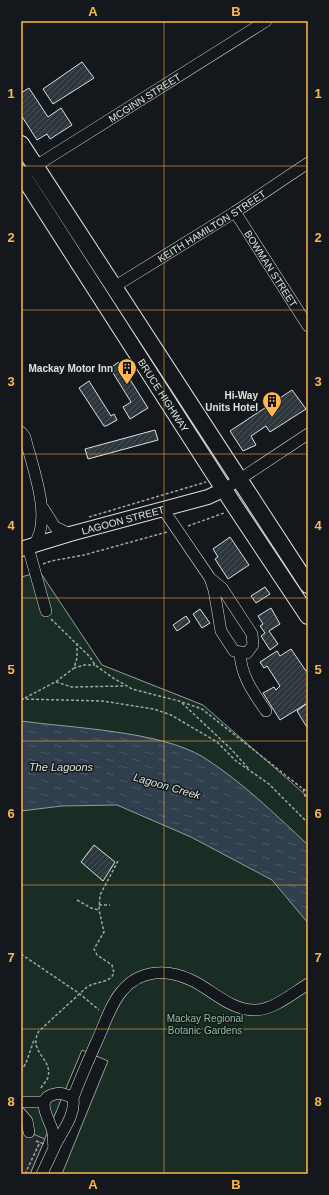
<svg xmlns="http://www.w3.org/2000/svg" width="329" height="1195" font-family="Helvetica,sans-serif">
	<defs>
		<pattern id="water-ripples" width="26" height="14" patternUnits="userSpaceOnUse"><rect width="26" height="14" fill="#2f3f4d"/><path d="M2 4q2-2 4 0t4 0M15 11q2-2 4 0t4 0" fill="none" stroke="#4c5b66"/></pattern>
		<pattern id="building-hatch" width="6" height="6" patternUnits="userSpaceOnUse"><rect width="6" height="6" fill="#2c363c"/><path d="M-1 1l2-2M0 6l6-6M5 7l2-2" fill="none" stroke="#4a5358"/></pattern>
	</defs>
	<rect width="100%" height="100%" fill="#14181c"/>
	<path fill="#1a2d24" stroke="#939e99" d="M40,572L102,665L203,705L308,797V1174H62L108,1061L82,1050L30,1174H21V577Z"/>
	<path fill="#24282b" stroke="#939e99" d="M21,1129L45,1139L30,1174H21Z"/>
	<path fill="url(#water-ripples)" stroke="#939e99" d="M21,721C72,728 160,731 203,757C241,781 275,814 308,845V923L272,880L191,837L117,805L62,806L21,811Z"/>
	<path fill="url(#building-hatch)" stroke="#d8e6dc" d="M82,62L94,78L53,104L43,89Z
		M29,88L48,117L61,108L72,125L50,139L47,134L37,140L21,115V93Z
		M119,362L148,408L130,419L123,407L131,402L110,368Z
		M89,381L111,416L114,414L117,420L106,426H104L79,388Z
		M292,390L306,409L270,432L266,426L251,436L256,445L243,451L230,431Z
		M155,430L158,440L88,459L85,449Z
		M230,537L249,565L228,579L215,559L218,557L213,549Z
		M265,587L270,594L256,603L251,596Z
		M271,608L280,624L269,631L278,644L270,650L261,636L265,633L260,626L263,624L258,616Z
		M200,609L210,623L202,628L193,614Z
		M186,616L190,622L177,631L173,625Z
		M291,649L306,671L308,670V729L297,711L306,704L280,720L263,693L274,687L276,690L280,686L267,666L264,668L260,662L277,651L280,656Z
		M94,845L115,862L103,881L81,862Z"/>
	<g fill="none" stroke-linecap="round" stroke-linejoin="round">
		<defs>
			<g id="minor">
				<path id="s1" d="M31,169L266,21"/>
				<path id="s2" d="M235,212L308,326"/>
				<path id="s3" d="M114,287L235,212L308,163"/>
				<path d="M21,432L25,437C32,467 54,520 33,546"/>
				<path d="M225,489L308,434"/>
				<path d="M43,508L55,527L70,534"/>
				<path d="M163,509L210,578L214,590L221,631L234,651L247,653L253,645L252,634L222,588L210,578"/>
				<path d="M28,547L46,611"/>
				<path d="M240,653C241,676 253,692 266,711"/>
				<path d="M73,1098C67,1095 61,1092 55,1094C35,1098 48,1117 52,1129C54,1135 53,1141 54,1148C61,1132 76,1116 73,1098C80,1079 88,1061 96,1043C104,1026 110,1005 122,991C140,969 168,969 191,980C211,989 230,1010 254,1010C272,1011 293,993 308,984"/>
				<path d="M21,1102H44"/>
				<path d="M21,1114L27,1121L29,1132"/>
				<path d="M42,1174L54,1148"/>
			</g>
			<g id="major">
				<path id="s4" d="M21,549L70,534L208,497L225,489"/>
			</g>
			<g id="highway">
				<path d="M21,144L308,585"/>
				<path id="s5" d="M21,173L236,508L308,616"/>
			</g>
		</defs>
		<use href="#minor" stroke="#d8e6dc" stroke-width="12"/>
		<use href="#major" stroke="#d8e6dc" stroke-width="16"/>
		<use href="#highway" stroke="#d8e6dc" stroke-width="18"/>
		<path stroke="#9da8a2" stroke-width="1.5" stroke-dasharray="3 2" stroke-linecap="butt" d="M89,517L206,482
			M188,526L224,513
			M43,564L51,561L84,555L167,532
			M51,619L90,657L95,665L113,678L132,689L179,701L202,709L303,789L305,796L308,797
			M77,643V658L74,668L84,665H95
			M56,682L72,687L124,686
			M25,698L57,681L74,668
			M21,699L102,701L154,709L171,715L217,742L236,761L269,784L308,823
			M182,703L231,749L249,769
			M303,789L308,791
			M77,900L91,908L99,910
			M99,905H110
			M21,954L80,994L99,1010
			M21,1071L26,1063L34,1040
			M41,1088C43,1084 47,1081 48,1077C53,1058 27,1052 39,1031L87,987C96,981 109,984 114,973L112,965L97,955L94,949L104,932L99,910L100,895L118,861
			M36,1141L44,1144
			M25,1174L40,1142"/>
		<use href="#minor" stroke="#14181c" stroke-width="11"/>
		<use href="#major" stroke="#14181c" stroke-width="14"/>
		<use href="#highway" stroke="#14181c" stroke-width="16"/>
	</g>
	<path fill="none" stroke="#ffb74d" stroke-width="1" stroke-opacity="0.55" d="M164,21V1174M21,166H308M21,310H308M21,454H308M21,598H308M21,741H308M21,885H308M21,1029H308"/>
	<defs>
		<symbol id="building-pin" viewBox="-11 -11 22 30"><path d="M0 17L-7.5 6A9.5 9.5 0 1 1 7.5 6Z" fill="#ffb74d" stroke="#14181c"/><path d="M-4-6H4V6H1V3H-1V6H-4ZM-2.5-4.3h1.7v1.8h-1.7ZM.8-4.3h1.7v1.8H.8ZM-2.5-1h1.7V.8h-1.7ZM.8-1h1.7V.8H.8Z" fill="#111"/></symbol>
	</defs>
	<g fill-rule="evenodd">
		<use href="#building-pin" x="116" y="357" width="22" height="30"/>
		<use href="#building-pin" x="261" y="390" width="22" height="30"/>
	</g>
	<g text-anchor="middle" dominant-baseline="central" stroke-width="3" stroke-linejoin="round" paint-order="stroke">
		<g font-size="10" fill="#d8e6dc" stroke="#14181c">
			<text stroke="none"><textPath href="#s1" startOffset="134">MCGINN STREET</textPath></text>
			<text stroke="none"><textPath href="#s3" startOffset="115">KEITH HAMILTON STREET</textPath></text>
			<text stroke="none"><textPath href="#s2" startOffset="67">BOWMAN STREET</textPath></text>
			<text stroke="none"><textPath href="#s5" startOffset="264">BRUCE HIGHWAY</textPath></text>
			<text stroke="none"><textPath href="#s4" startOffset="106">LAGOON STREET</textPath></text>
		</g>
		<g font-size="10" font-weight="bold" fill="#d8e6dc" stroke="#14181c" text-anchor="end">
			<text x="113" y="368">Mackay Motor Inn</text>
			<text x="258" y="395">Hi-Way<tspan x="258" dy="12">Units Hotel</tspan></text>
		</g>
		<g font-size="10" fill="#8ac095" stroke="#14181c">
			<text x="205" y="1018">Mackay Regional<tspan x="205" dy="12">Botanic Gardens</tspan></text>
		</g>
		<g font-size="11" font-style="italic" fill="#d8e6dc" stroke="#14181c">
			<text x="61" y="767">The Lagoons</text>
			<text transform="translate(167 786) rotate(16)">Lagoon Creek</text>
		</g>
	</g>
	<rect width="329" height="1195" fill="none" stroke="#14181c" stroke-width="44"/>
	<rect x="22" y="22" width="285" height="1151" fill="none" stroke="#ffb74d" stroke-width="1.5"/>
	<g font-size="13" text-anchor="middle" font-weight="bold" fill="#ffb74d">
		<text x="93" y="16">A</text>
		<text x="236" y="16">B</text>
		<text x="11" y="98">1</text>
		<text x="318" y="98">1</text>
		<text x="11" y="242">2</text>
		<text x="318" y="242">2</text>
		<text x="11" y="386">3</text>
		<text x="318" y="386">3</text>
		<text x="11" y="530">4</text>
		<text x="318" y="530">4</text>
		<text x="11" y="674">5</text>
		<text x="318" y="674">5</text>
		<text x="11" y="818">6</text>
		<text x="318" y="818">6</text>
		<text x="11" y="962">7</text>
		<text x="318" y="962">7</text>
		<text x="11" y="1106">8</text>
		<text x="318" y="1106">8</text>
		<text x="93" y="1189">A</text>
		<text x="236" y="1189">B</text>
	</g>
</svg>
